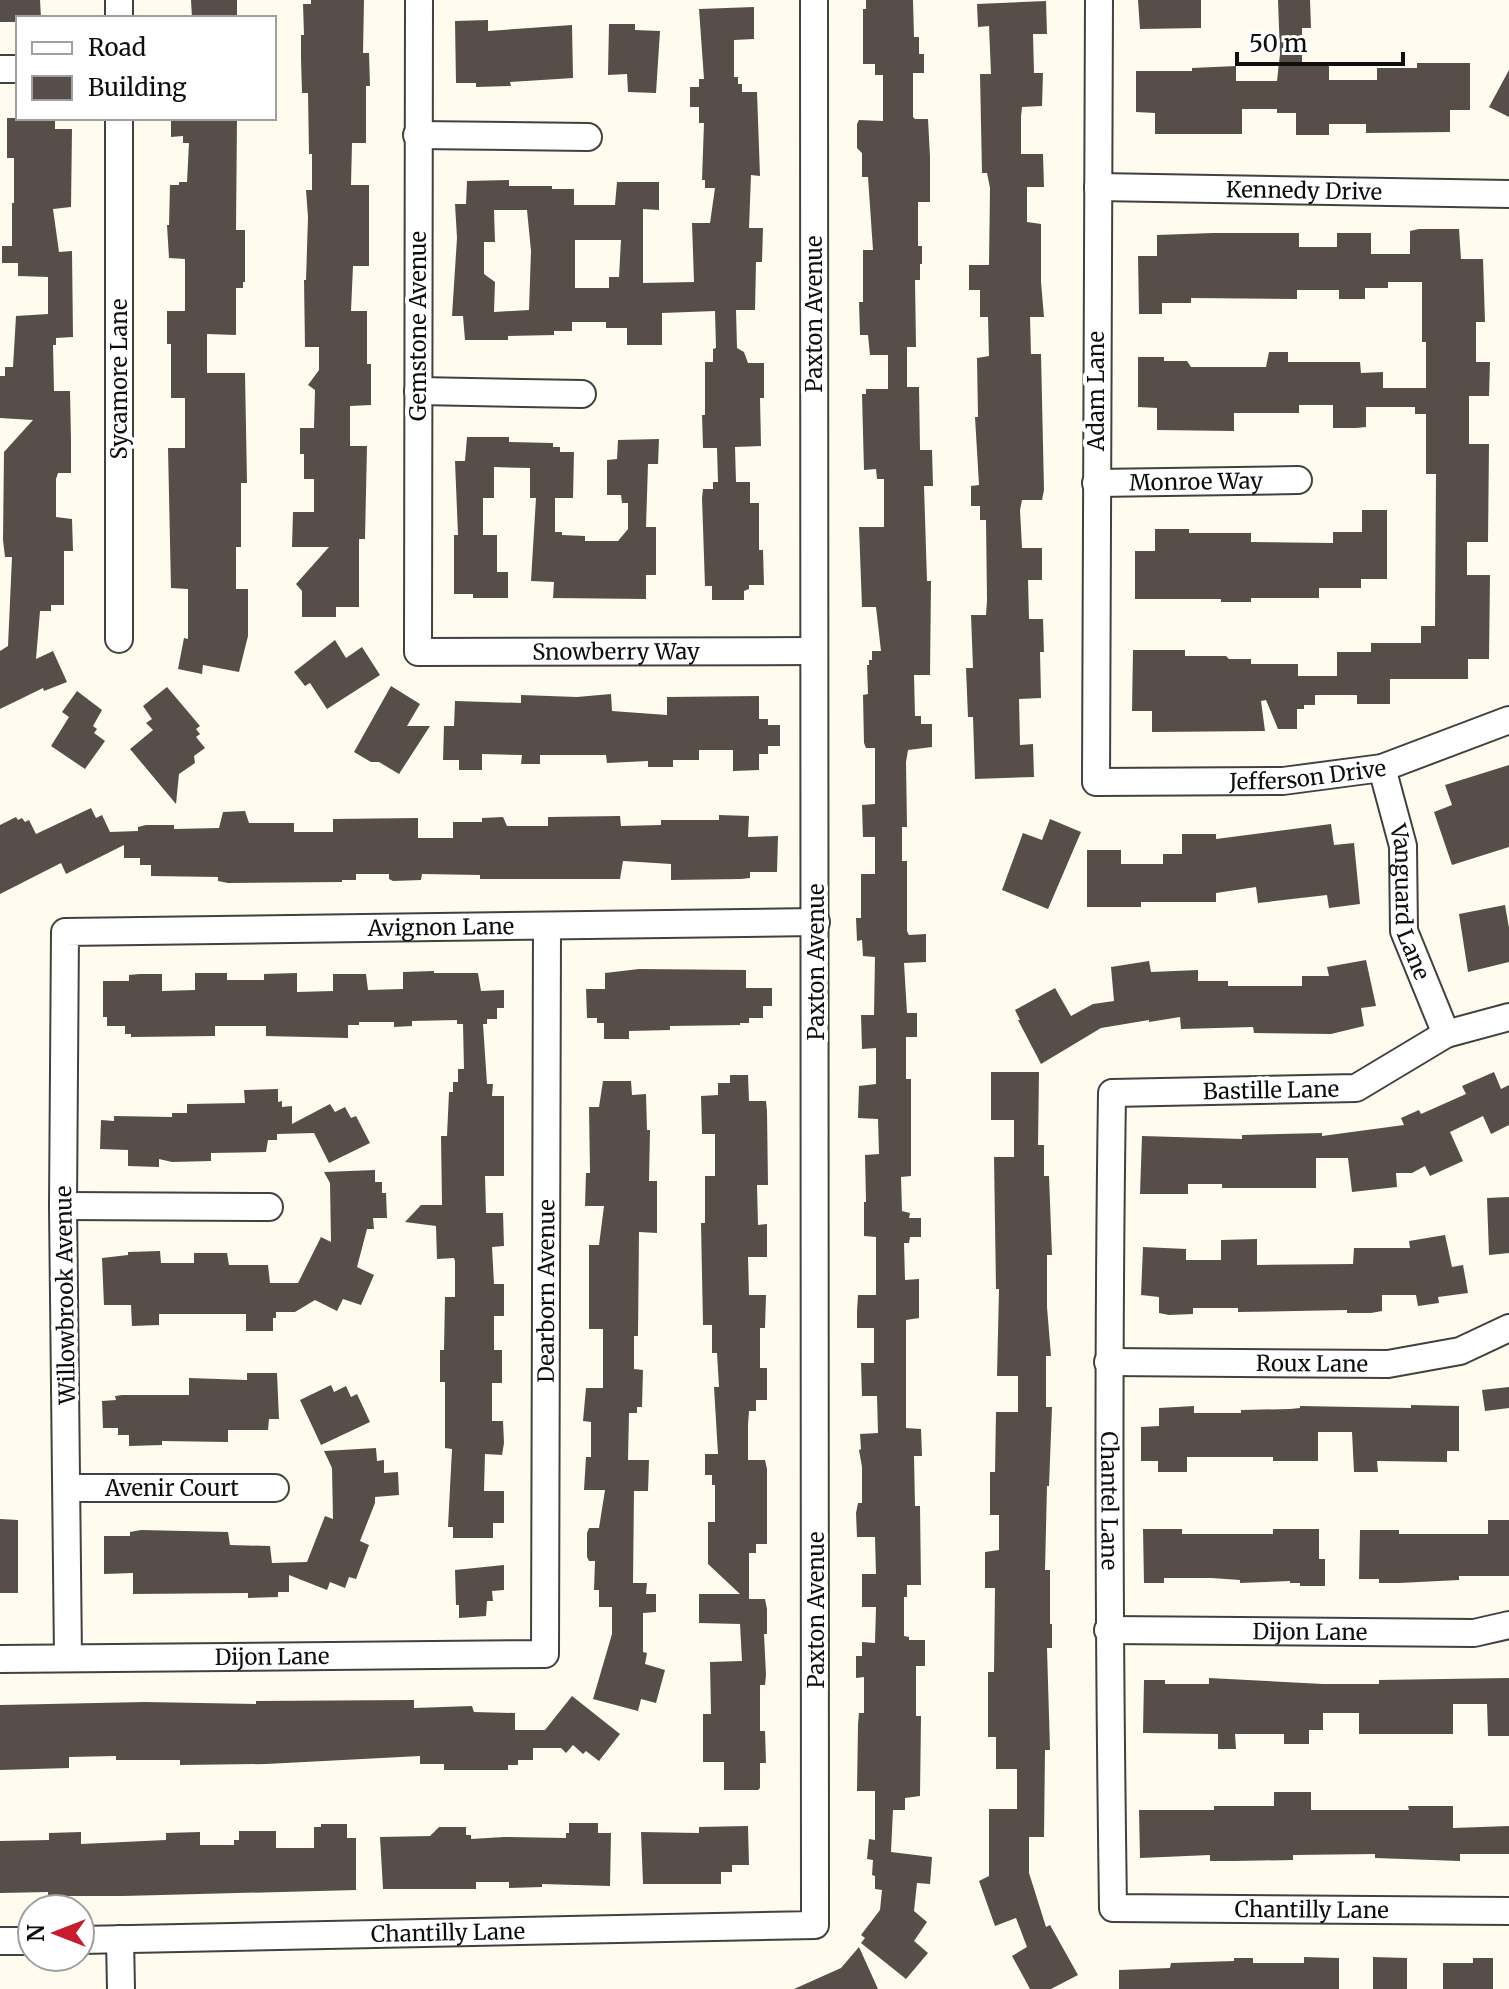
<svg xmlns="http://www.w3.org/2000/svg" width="1509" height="1989" font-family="Merriweather,serif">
	<rect width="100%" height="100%" fill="#fffbee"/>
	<path fill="#574e49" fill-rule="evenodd" d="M0,0H40L41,18H18V22H0Z
		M191,0H237V18H192Z
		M311,0H364L363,53H369L370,86H366V143H352L351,185H369V266H353L351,311H367V364H371V405L350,406V446H367L365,539H359V607H336V617H302V591L296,584L329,547H292L293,512H314V479H304V454H300V428H314L315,390L308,385L319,370V347H305L304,280H306L308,217L306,190H312V154H309L308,93H302L301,59V35H304L303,4H311Z
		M866,0H913L914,37H919V54H924V73H913V117L915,119H928L930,157V202H918V246H922V264H920V280H915L916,347H907V387H919L920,450H932L933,486H924L927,581H931L930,675H914L915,716H921V724H932V747L908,750L906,762L907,827H902V861H907V931L909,935L926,934V962L904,963L907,1013H917V1037H906V1079H911V1176L901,1177L902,1211L910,1213L909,1218H921V1237H910L909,1243H904L905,1280L919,1279V1318L906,1320V1428L921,1429L922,1456H914L915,1506H920L921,1585H907V1597H904V1636L909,1637V1640H925V1666H916V1716H921L920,1796L905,1798V1810H893L891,1852L932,1857L930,1884L917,1883L914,1911L927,1922L914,1941L928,1953L906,1979L861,1943L865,1938L861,1935L880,1910L882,1890L875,1889V1876L872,1875L873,1860L867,1859L869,1839L875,1840V1791H857L858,1724L859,1713H864V1677L856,1678V1656H862V1642L875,1643L876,1607H862V1574H876L875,1537H857L856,1513L858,1503H862V1467L859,1450L861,1449L860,1434L878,1433L877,1396H862L861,1363H874V1328H857V1311L858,1295H876V1237L864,1236V1202H866L865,1155L879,1154L878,1119L858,1118L859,1086L876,1084V1048L862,1049L861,1015H874L875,957L863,956L862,940L857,941L856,918H861V874H875V837H863L862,805L875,804V748H866L864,743L863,695L868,694L867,665H869V660H872V651H881L876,607H862L859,527H884V479H877L876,469L864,470L862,394H866V389H888V355H870L868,335H860L859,302H863V250H873L868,177H862V153L857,148V124L859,120L883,121V75H875V64H863V9H866Z
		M1138,0H1201V28L1140,29Z
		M1278,0H1310L1311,28H1302V65H1329V80H1377V68H1417V63H1470V110H1450V132L1366,133V124H1329V135H1296V113H1277V109H1242V134H1155V113L1136,112V71H1192V68L1236,66V81H1277L1280,54Z
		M1046,1L1047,34H1033L1034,73H1043L1042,106L1022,107L1021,117V154H1043L1044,187H1027V222L1041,224V282L1044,317H1030L1031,354H1041L1044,490L1042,500H1022L1020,510L1022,548H1042V580H1028L1029,619H1043L1044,652H1040L1041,696V698L1019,699L1020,745L1033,744L1034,777L975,779L973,717H968L966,668H973L971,615H986L987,600L986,520H980V506H971V486L979,485L975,417H978L977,358L989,356L988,317H980V290H969V265H989L990,188L987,173H982L980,74H991L989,26L978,27L977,4Z
		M754,7V39L734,40V77H738V84H742V92H757L760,176L751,175L749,228H763L762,262H756L755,310H736L737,348L744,352L748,363H764V398H760L761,446L735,447L736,482H750V503H759V550H763L764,585H749V589L744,591V600H712V586H705L702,498L703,489H713V482H718L717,448H703L702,415H705V362H713V349L716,348L715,311L662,313V345H627V328H606V322H572V331H554V335L508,336V340H465L463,316H452L457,238L455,204H466L467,181L509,180V186H552V189H574V205H615L617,182H659V210L643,209V283L694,282L692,223H710L715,188H705V180H702L704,123H699V107H690V87H699V79H704L699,9ZM494,210H527L531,251L529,310L494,312L495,282L484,274V242H495ZM575,240H621L619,277H609V288H575Z
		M488,20V31L572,25L573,78L510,82L511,86L476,87V83H456L455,21Z
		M609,24H635V30L660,31L656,93L628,92L627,74L608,75Z
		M1509,70V117L1489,107Z
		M7,118H55V129H72L71,207L53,209L59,252L72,251L73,337L56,338V345H53L54,391H70L71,440V473H58L56,479V517L72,519L73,551H64V605H51V611H40L36,659L53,651L67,682L44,691L43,688L0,709V651L8,646L12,557H5L3,540L4,452L33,420L0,418V376H5V367H13L16,316L48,314V277L18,276V263H2V246H12V203H14V158H7Z
		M171,118H237L236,230H245V282H243V288H236V335L207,334V373H245L247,483H241V547H236V589H248V636L239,672L203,665L202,674L178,669L184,638L188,639V589L171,588L168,448H185V398H171V344H167V311H185V259L169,258L167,225H169L170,185H179V182H187L189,143H183V136L171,137Z
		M1419,229H1459L1461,259H1483L1485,322H1476V362H1490L1489,396H1469V444H1489L1488,542H1467V575H1490L1489,659H1468V679H1390V704H1357V695H1315V705H1304V709H1297V729H1278L1266,700L1261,701L1265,731L1152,732V711H1132L1133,650H1185V656H1226L1229,659H1251V664H1298V676H1337V652H1371V643H1421V626H1435L1436,474H1426V414H1415V407H1366V427L1356,428H1333V405H1299V413H1234V431L1157,430V408L1138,407V357H1164V361H1187L1191,367H1266L1269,352H1288V362H1360L1361,373L1383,372V388H1426V342H1422V282H1388V288H1365V299H1339V290H1297V299L1191,298V303H1162V314H1139L1138,256H1157V235L1213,233H1299V247H1337V233H1371V254H1410V231Z
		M467,437H509V442L553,443V447H560V452H574L573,498H555V532H562V535L585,536V541H618L628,529V503H622L621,495H607V460L617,459L618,440L659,439L658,464H648L646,527H656V575H646V599L553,598L554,582L531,581L536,498H530V468L494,467V498H483V535H497V572H508V598H473V594H454V535H458L455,461H465Z
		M1362,510H1387V579H1361V588H1319V598H1251V602H1221V599H1135V551H1155V529H1189V533H1251V542L1333,543V532H1362Z
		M335,640L346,658L362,647L380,675L327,709L310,683L305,686L294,672Z
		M391,686L420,704L407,726H430L399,774L379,762H371L354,752Z
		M167,687L200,726L196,729L200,734L196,737L205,748L194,756L195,763L179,774L176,804L130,749L153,730L146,723L152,719L143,706Z
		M77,691L102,710L93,726L97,729L94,733L105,741L85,769L51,746L69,717L62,712Z
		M611,694L612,711L667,715V697L759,696V719H768V725H780V746H768V754H759V770L733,771V750H699V760H673V767H648V761L607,763L606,755H540V764H521L522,755L482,754V770H459V760H443L444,726H454L455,701L521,703V695L577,697Z
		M1509,765V847L1452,865L1434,812L1452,805L1445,785Z
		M91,808L96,818L102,815L110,832L138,831V827L146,825H174V829L219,828L223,812L245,811L249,823H294V832H333V819L418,818V838H453V822H482V818L503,817L507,826H548V817L620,816L621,826L661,825V820H719V815L749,816L748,837L778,836L777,872H750V878L741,879L671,880V864L623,861L620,879H480V875L422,874L421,880L393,881L389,879V874H356V880H342V882L228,883L218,881V877L151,876V865H140V858H124V845L66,874L61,863L0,894V825L16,817L18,820L22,818L25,822L29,820L36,834Z
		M1050,819L1081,832L1048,909L1002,890L1023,833L1042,840Z
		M1331,824L1334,845L1354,843L1360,904L1329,908L1327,895L1258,903L1256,887L1216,893V902H1141V907H1087V850H1121V864H1163V854H1182V834H1216V839Z
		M1505,905L1509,928V962L1468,972L1459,914Z
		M1366,960L1376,1006L1361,1008L1364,1026L1331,1034L1254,1033L1253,1027L1181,1029L1180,1017L1149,1022V1020L1101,1028L1041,1064L1018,1020H1020L1015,1010L1055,988L1071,1016L1093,1004L1114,1001L1111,967L1149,961L1151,972L1198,970V981H1228V986H1302V976H1329L1327,967Z
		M639,969L746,970V988H772V1006H763V1018H749V1023H740V1025L670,1026V1030L629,1031V1039H604V1023H597V1018H587L586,989H605V973Z
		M434,971V973H478L481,991L504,990V1008H497V1019H487V1024H483L487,1084H493L492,1096H504V1176H485L486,1213H503L504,1246L492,1247L494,1284H504V1316H494V1350H502V1383H492V1421H503L504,1443L502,1455L485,1454L484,1491H504V1523H493V1538H453V1527H448L452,1449L445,1448V1382H440V1350H444L445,1297H455V1261L454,1258L437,1259L436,1226L405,1222L421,1205H442L441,1136H447L449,1092H453V1082H458V1069H464L463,1024H457V1020L412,1021V1026L394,1027V1022H359V1025H348V1038L266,1036V1026H215V1036L131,1037V1034H125V1026H107V1017H103V981H129V975L139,974H162V991L195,990V973H227V980H264V974L297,973V992L333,991V974H366L368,990L403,989V972Z
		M991,1072H1039L1038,1145H1044V1176H1049L1052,1255H1047V1307L1051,1356H1046V1407H1052L1049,1486H1047L1045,1570H1050V1624H1052V1648H1047L1050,1750H1045L1044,1837H1029V1873L1046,1927L1050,1925L1078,1975L1051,1989H1030L1012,1956L1027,1947L1016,1918L995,1926L979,1881L989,1876V1809H1017V1769H996V1737H988V1672H994L995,1588H985V1552L999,1550V1515H990V1472H995L996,1412H1018V1376H997L999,1289H996L994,1157H1014V1120H991Z
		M1494,1072L1501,1089L1509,1085V1125L1491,1134L1483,1116L1450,1132L1463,1161L1430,1176L1425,1166L1412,1173H1396L1397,1187L1352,1192L1348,1158H1316V1188H1222V1184H1188V1194H1140L1142,1136L1242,1139V1135L1322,1133V1136L1404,1125L1401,1118L1419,1110L1421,1114L1466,1094L1462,1086Z
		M730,1075H748L749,1101H766L767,1111L768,1185H757L758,1225L767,1224V1257H748L749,1295H766L765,1328H760V1368H767V1400H756V1411H749L748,1425V1460H765L767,1469V1544H756V1553H749V1599H765L767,1609V1634H764L766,1675L765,1685H760V1731H765L766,1763H760V1788L758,1790H724V1762H703V1714H711L710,1662L742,1661L740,1624L699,1623V1594H740L708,1564V1522H715V1485H712V1475H705V1454H718L714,1387H719L717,1353H712V1325H703L701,1223H705V1176H715V1134H702L701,1096L718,1095V1083H730Z
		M603,1081H631L632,1095L646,1094L647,1130H650L649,1181H657V1233L639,1232L638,1336H634V1369L643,1370L642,1407H637V1413H629L628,1460H649L648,1491H634L633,1583H647L646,1594H656V1612L643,1613V1652L647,1653L645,1664L665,1670L656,1703L641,1699L638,1711L593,1699L612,1634V1607H599V1590H594L595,1561H589L587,1557V1533L589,1528H599L605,1490H584L586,1457H591V1422L583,1421L586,1388H603V1329H589V1245H599L604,1206H585L586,1173H590L589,1107H599Z
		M278,1089V1102L282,1101V1107L292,1106V1124L330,1104L335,1112L345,1107L351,1118L356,1116L370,1143L329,1163L314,1133L277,1134V1140H268L266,1152L211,1153V1161L172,1162L159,1159V1167L128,1166V1150L100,1149L101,1120L114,1121V1116L172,1117V1113H187V1104L245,1103L244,1090Z
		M375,1170V1182H382V1193H386L387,1218H373L374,1229H367L357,1267L374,1275L361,1305L343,1299L337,1311L315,1300L295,1312H276V1318H273V1331H246V1314H159V1325L132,1326L131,1305H104L102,1258L128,1255V1252L160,1251L161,1263H194V1253H227L229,1265H268L270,1283H298L321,1237L331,1242L330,1183L324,1172Z
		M1509,1197V1253L1489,1255L1487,1198Z
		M1445,1235L1452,1267L1463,1265L1468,1293L1438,1297L1439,1303L1418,1306L1416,1295H1382V1311L1371,1313H1347V1310L1238,1312V1308H1193V1314L1169,1315L1159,1313V1297L1141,1295L1143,1247L1186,1249V1260H1221V1240L1257,1239V1265L1353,1264L1354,1248H1410L1409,1241Z
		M247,1373H277L279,1419H269L268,1430H228V1442L162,1441V1445L129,1446V1435H118V1428H103L102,1401L116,1400L115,1396L122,1395H189V1378L247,1380Z
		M331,1385L334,1392L346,1386L351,1397L357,1394L370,1422L321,1445L300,1400Z
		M1509,1387V1408L1485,1411L1482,1390Z
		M1411,1405L1459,1406V1451H1447V1462L1377,1461L1378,1472H1354L1352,1432H1318V1461H1273V1457H1187V1472H1158V1461H1141V1427L1159,1426V1408L1194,1406V1413H1241V1410L1290,1409L1300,1408V1406L1411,1408Z
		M376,1448L377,1461L384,1460V1473L398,1472L399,1495L375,1497V1503L360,1541L369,1545L356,1579L349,1577L345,1588L330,1582L327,1590L289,1575V1592H278V1597L248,1598V1593L133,1594V1573L104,1574V1536H130V1532L141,1530L228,1532L230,1545L270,1546L272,1563L307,1562L325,1516L333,1519L332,1468L324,1451Z
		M0,1519L18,1520V1593H0Z
		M1488,1520H1509V1576H1459V1580L1399,1583H1379V1579H1359L1360,1530H1399V1534H1488Z
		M1143,1529H1182V1534H1273V1529H1319V1559H1325V1586H1300V1583H1290V1581L1240,1583V1580L1211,1578H1164V1583H1144Z
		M504,1565V1590L492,1591L493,1601H487L486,1616L459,1618V1605H456L455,1570Z
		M1209,1678L1323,1684H1379V1680L1509,1678V1736H1488L1487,1704H1453V1734H1359V1713H1323V1730H1309V1744H1284V1734H1235L1236,1749H1218V1734L1143,1733L1144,1680H1165V1684H1209Z
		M572,1696L620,1734L599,1761L586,1751L583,1754L573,1745L566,1753L561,1748H533V1760H518V1765H508V1770H444V1764H420V1756L266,1764L180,1765V1760H116V1756L69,1757V1768L0,1770V1705L145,1702L256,1704V1701L414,1700V1708L472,1706L474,1712L515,1713V1730H545Z
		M1274,1792H1311V1810H1409L1408,1806H1453V1828L1509,1826V1854H1460V1861L1375,1858V1854L1293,1855V1860L1233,1861H1210V1855L1140,1858L1139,1810H1214V1806H1274Z
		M569,1823H598V1833H611L610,1886L542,1884V1887L509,1888V1882H476V1889H383L380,1837L430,1836L439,1827H466V1835H471V1839L504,1837L566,1838V1833H569Z
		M321,1824H347V1838H356V1890L123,1896H48V1892L0,1893V1841L49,1840V1833L81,1832V1844L166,1840V1833L200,1832V1845H234V1840H239V1831H276V1848H314V1827H321Z
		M748,1826L749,1865H732V1872H721V1884H643L641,1832L699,1833V1827Z
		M859,1947L878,1989H794L841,1968Z
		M1304,1957L1339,1958V1989H1119V1970L1170,1968L1171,1963L1234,1961V1958H1253V1963H1304Z
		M1373,1957L1407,1958V1989H1373Z
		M1473,1958H1493V1989H1443V1963H1473Z"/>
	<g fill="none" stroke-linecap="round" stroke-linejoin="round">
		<defs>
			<g id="minor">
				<path id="s1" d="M419,0L418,652L814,651"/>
				<path id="s2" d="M1099,0L1096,782L1283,781L1382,768L1509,720"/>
				<path d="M119,18V0"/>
				<path d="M0,69H18"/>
				<path d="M119,118V639"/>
				<path d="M417,135L588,137"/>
				<path id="s3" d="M1098,187L1509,194"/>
				<path d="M418,391L582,394"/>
				<path id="s4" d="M1096,483L1298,480"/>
				<path id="s5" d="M1382,768L1403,846L1404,931L1446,1034"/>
				<path id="s6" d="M1509,1017L1446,1034L1356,1088L1112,1093C1108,1364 1109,1636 1113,1908L1509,1911"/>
				<path d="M63,1206L269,1207"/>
				<path id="s7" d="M1108,1362L1388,1364L1460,1351L1509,1328"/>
				<path id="s8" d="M68,1488H275"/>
				<path id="s9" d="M1108,1630L1474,1633L1509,1625"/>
				<path id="s10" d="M68,1658L63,1206L65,932L816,922"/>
				<path id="s11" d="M0,1659L545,1654L547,927"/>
				<path d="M120,1939L121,1989"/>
				<path id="s12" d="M80,1940L815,1925L814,0"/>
				<path d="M0,1941H32"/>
			</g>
		</defs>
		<use href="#minor" stroke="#414141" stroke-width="30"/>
		<use href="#minor" stroke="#fff" stroke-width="26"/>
	</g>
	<g text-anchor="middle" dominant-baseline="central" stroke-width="8" stroke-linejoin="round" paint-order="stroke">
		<g font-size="22" fill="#0e0e0e" stroke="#fff">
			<text stroke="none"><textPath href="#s3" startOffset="206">Kennedy Drive</textPath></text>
			<text transform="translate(814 314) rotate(-90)">Paxton Avenue</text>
			<text transform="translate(418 326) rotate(-90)">Gemstone Avenue</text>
			<text transform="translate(119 379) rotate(-90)">Sycamore Lane</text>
			<text transform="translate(1096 391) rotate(-90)">Adam Lane</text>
			<text stroke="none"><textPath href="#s4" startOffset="100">Monroe Way</textPath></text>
			<text stroke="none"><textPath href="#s1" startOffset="850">Snowberry Way</textPath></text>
			<text stroke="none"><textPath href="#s2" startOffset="994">Jefferson Drive</textPath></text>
			<text stroke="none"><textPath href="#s5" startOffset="138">Vanguard Lane</textPath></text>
			<text stroke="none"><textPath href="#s10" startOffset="1102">Avignon Lane</textPath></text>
			<text transform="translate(816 962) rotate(-90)">Paxton Avenue</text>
			<text transform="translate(1271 1090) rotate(-1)">Bastille Lane</text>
			<text stroke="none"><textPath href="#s11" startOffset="908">Dearborn Avenue</textPath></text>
			<text transform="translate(65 1295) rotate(-91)">Willowbrook Avenue</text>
			<text stroke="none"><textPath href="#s7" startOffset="204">Roux Lane</textPath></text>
			<text stroke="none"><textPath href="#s8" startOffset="104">Avenir Court</textPath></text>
			<text stroke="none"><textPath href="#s6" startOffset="822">Chantel Lane</textPath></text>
			<text transform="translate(816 1610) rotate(-90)">Paxton Avenue</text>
			<text stroke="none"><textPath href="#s9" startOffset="202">Dijon Lane</textPath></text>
			<text stroke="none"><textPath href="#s11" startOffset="272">Dijon Lane</textPath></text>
			<text stroke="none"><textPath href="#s6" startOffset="1428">Chantilly Lane</textPath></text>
			<text stroke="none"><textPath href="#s12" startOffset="368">Chantilly Lane</textPath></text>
		</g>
	</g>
	<rect x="16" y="16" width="260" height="104" fill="#ffffff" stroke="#9f9f9f" stroke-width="2"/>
	<rect x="32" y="42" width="40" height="12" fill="#ffffff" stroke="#9f9f9f" stroke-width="2"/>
	<text x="88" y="56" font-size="24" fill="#0e0e0e">Road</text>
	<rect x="32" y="76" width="40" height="24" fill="#574e49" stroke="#9f9f9f" stroke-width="2"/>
	<text x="88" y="96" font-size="24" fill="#0e0e0e">Building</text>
	<g transform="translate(56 1933) rotate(270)"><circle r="38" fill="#ffffff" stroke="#9f9f9f" stroke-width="2"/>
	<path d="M0-6L14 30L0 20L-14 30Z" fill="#c71c2f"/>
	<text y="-12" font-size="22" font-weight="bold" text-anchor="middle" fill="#0e0e0e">N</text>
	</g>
	<path d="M1237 52v12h166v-12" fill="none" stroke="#0e0e0e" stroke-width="4"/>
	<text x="1249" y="52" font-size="24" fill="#0e0e0e" stroke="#ffffff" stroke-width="6" paint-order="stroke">50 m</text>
</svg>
